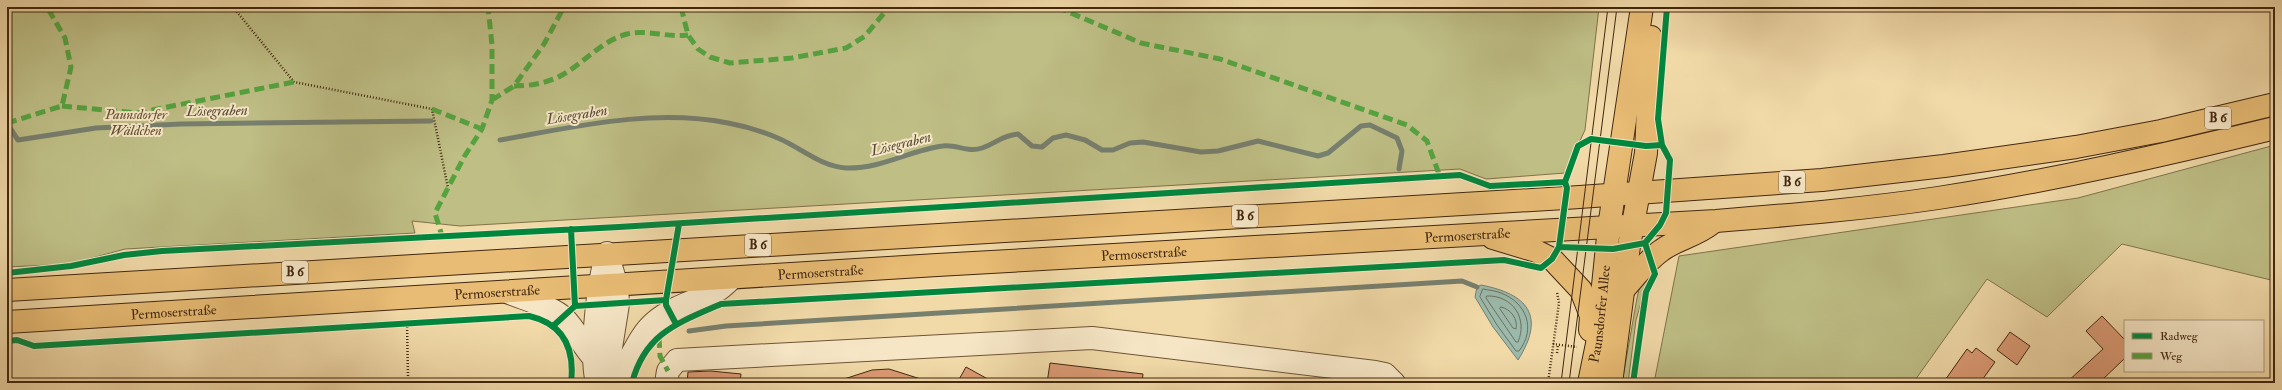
<svg xmlns="http://www.w3.org/2000/svg" width="2282" height="390" font-family="'IM FELL Double Pica',serif">
	<rect width="100%" height="100%" fill="#f1d9a8"/>
	<filter id="stains"><feTurbulence type="fractalNoise" baseFrequency=".005" numOctaves="4"/><feColorMatrix values="0 0 0 0 .2 0 0 0 0 .09 0 0 0 0 .02 0 0 0 .5 -.17"/></filter>
	<radialGradient id="worn" r=".72"><stop offset=".6" stop-color="#630" stop-opacity="0"/><stop offset="1" stop-color="#630" stop-opacity=".3"/></radialGradient>
	<path fill="#bebe85" stroke="#80724a" d="M7,7H1599L1585,130L1565,173L1486,179L1460,169L460,226L412,221L415,233L125,249L70,264L7,267Z
		M2275,145V281L2122,244L2047,317L1987,279L1913,383H1654L1679,256L2078,198Z
		M1649,275L1636,320L1628,383H1622L1637,298L1640,285Z"/>
	<path fill="#9bbaac" stroke="#777f6e" d="M1481,285C1528,294 1546,316 1518,360L1493,327L1475,297L1477,287Z"/>
	<g fill="none" stroke-linecap="round" stroke-linejoin="round">
		<path stroke="#6e705e" stroke-width="1" d="M1483,289C1489,290 1496,291 1501,293C1527,303 1536,329 1519,351H1516L1497,325L1480,297Z
			M1487,296C1513,295 1528,319 1518,342H1516L1486,298Z
			M1501,307C1511,309 1518,319 1516,329L1513,328L1500,309Z"/>
		<path stroke="#777f6e" stroke-width="5" d="M10,128L18,140L96,128L181,124L431,121
			M500,140C574,127 652,108 728,123C745,126 764,132 780,139C801,148 822,167 846,168C882,169 910,150 943,146C956,144 968,153 982,148C997,143 1000,136 1018,134L1032,146L1042,147L1053,138L1066,135L1085,140L1102,150H1113L1130,143L1143,142L1201,152L1218,151L1258,141L1318,156L1328,153L1361,126L1370,125L1397,138L1402,151L1399,169
			M689,331L726,326L1462,281L1477,287"/>
	</g>
	<path fill="#da9a74" stroke="#422710" d="M2102,316L2125,340V358L2099,383H2066L2103,349L2086,331Z
		M2010,332L2030,346L2017,365L1997,350Z
		M1976,348L1995,362L1980,383H1943L1967,349L1972,353Z
		M1050,363L1143,374L1142,383H1047Z
		M966,367L995,383H957Z
		M889,369L927,381V383H841V380L872,370Z
		M711,371L741,374L740,383H687L688,372Z"/>
	<g fill="none" stroke-linecap="round" stroke-linejoin="round">
		<defs>
			<path id="minor" d="M507,292C523,299 552,306 564,318C577,331 582,346 594,358
				M597,383C590,357 597,295 603,268
				M600,383L607,373L618,304L617,286L607,253
				M613,383C630,366 635,339 655,322C672,307 695,301 715,292C721,289 727,283 732,278
				M666,383L668,371L677,360L1092,338L1375,372L1385,374L1394,383"/>
			<g id="major">
				<path d="M1493,238L1536,251L1552,259L1581,290L1591,316L1590,330"/>
				<path d="M1625,288C1637,275 1647,260 1662,250C1677,239 1696,236 1711,224"/>
				<path d="M7,290L1565,198L1822,180L1944,166L2076,147L2161,131L2275,104"/>
				<path id="s1" d="M7,322L937,265L1716,221C1790,215 1864,209 1938,198C2051,181 2164,155 2275,128"/>
				<path id="s2" d="M1589,383L1597,344L1609,227L1642,7"/>
				<path d="M1611,383L1629,246L1646,153L1651,37"/>
			</g>
		</defs>
		<use href="#minor" stroke="#6e5436" stroke-width="24"/>
		<use href="#major" stroke="#422710" stroke-width="24"/>
		<path stroke="#422710" stroke-width="2.5" stroke-dasharray="1 2" stroke-linecap="butt" d="M233,7L294,82L432,109L448,188
			M407,324L408,377
			M1553,344L1577,347
			M1557,353L1558,345
			M571,383V362
			M1548,383L1559,303L1557,292"/>
		<use href="#minor" stroke="#f6e6c6" stroke-width="22"/>
		<use href="#major" stroke="#e8bc74" stroke-width="22"/>
		<path stroke="#422710" stroke-width="1" d="M1561,383L1608,7
			M1569,383L1617,7"/>
		<path stroke="#55a33f" stroke-width="5" stroke-dasharray="10 5" stroke-linecap="butt" d="M681,7L688,35L698,49L710,57L730,63L792,58L846,48L865,36L889,7
			M1057,7L1141,43L1220,59L1407,125L1427,141L1440,177
			M514,86C530,86 548,83 562,75C584,63 601,41 627,34C647,29 668,38 688,35
			M492,100L514,86L544,44L564,7
			M62,106L137,113L294,82
			M432,109L482,129
			M7,123L62,106L71,67L65,38L47,7
			M439,236H442L435,213L464,157L482,129L492,100V45L488,7
			M659,338L660,356L668,371"/>
		<defs>
			<path id="cycleway" d="M571,229L575,306
				M1559,247L1567,188L1565,182
				M7,273L71,266L124,255L162,251L619,227L1460,175L1490,186L1565,182L1578,146L1591,139L1646,146L1662,145
				M666,300L679,224
				M553,326L575,306L666,300V305L676,324
				M7,341L17,340L34,346L529,316C564,324 575,349 571,383
				M632,383C645,333 678,323 721,304L1504,260L1541,268L1552,259L1559,247L1613,249L1645,243
				M1633,383L1646,292L1655,274L1645,243L1660,225L1666,213L1670,160L1662,145L1658,119L1667,7"/>
		</defs>
		<use href="#cycleway" stroke="#f6e6c6" stroke-width="8"/>
		<use href="#cycleway" stroke="#00873e" stroke-width="6"/>
	</g>
	<g text-anchor="middle" dominant-baseline="central" stroke-width="4" stroke-linejoin="round" paint-order="stroke">
		<g fill="#f6e6c6" stroke="#786047" stroke-width="1">
			<rect x="2205" y="107" width="26" height="22" rx="3"/>
			<rect x="1779" y="171" width="26" height="22" rx="3"/>
			<rect x="1232" y="205" width="26" height="22" rx="3"/>
			<rect x="745" y="234" width="26" height="22" rx="3"/>
			<rect x="282" y="261" width="26" height="22" rx="3"/>
		</g>
		<g font-size="13" font-weight="bold" fill="#422710">
			<text x="2218" y="118">B 6</text>
			<text x="1792" y="182">B 6</text>
			<text x="1245" y="216">B 6</text>
			<text x="758" y="245">B 6</text>
			<text x="295" y="272">B 6</text>
		</g>
		<g font-size="14" font-style="italic" fill="#614d2d" stroke="#f6e6c6">
			<text x="136" y="114">Paunsdorfer<tspan x="136" dy="16">Wäldchen</tspan></text>
		</g>
		<g font-size="14" fill="#422710" stroke="#f6e6c6">
			<text stroke="none"><textPath href="#s1" startOffset="1463">Permoserstraße</textPath></text>
			<text stroke="none"><textPath href="#s1" startOffset="1139">Permoserstraße</textPath></text>
			<text stroke="none"><textPath href="#s1" startOffset="815">Permoserstraße</textPath></text>
			<text stroke="none"><textPath href="#s1" startOffset="491">Permoserstraße</textPath></text>
			<text stroke="none"><textPath href="#s1" startOffset="167">Permoserstraße</textPath></text>
			<text stroke="none"><textPath href="#s2" startOffset="70">Paunsdorfer Allee</textPath></text>
		</g>
		<g font-size="15" font-style="italic" fill="#584c37" stroke="#f6e6c6">
			<text transform="translate(217 111) rotate(-1)">Lösegraben</text>
			<text transform="translate(577 115) rotate(-9)">Lösegraben</text>
			<text transform="translate(901 144) rotate(-14)">Lösegraben</text>
		</g>
	</g>
	<rect width="2282" height="390" fill="none" stroke="#f1d9a8" stroke-width="24"/>
	<rect x="8" y="8" width="2266" height="374" fill="none" stroke="#422710" stroke-width="2"/>
	<rect x="12" y="12" width="2258" height="366" fill="none" stroke="#422710"/>
	<rect x="2124" y="320" width="140" height="52" fill="#f6e6c6" stroke="#ae9a7d"/>
	<rect x="2132" y="333" width="20" height="6" fill="#00873e" stroke="#ae9a7d"/>
	<text x="2160" y="340" font-size="12" fill="#422710">Radweg</text>
	<rect x="2132" y="353" width="20" height="6" fill="#55a33f" stroke="#ae9a7d"/>
	<text x="2160" y="360" font-size="12" fill="#422710">Weg</text>
	<rect width="100%" height="100%" filter="url(#stains)"/>
	<rect width="100%" height="100%" fill="url(#worn)"/>
</svg>
